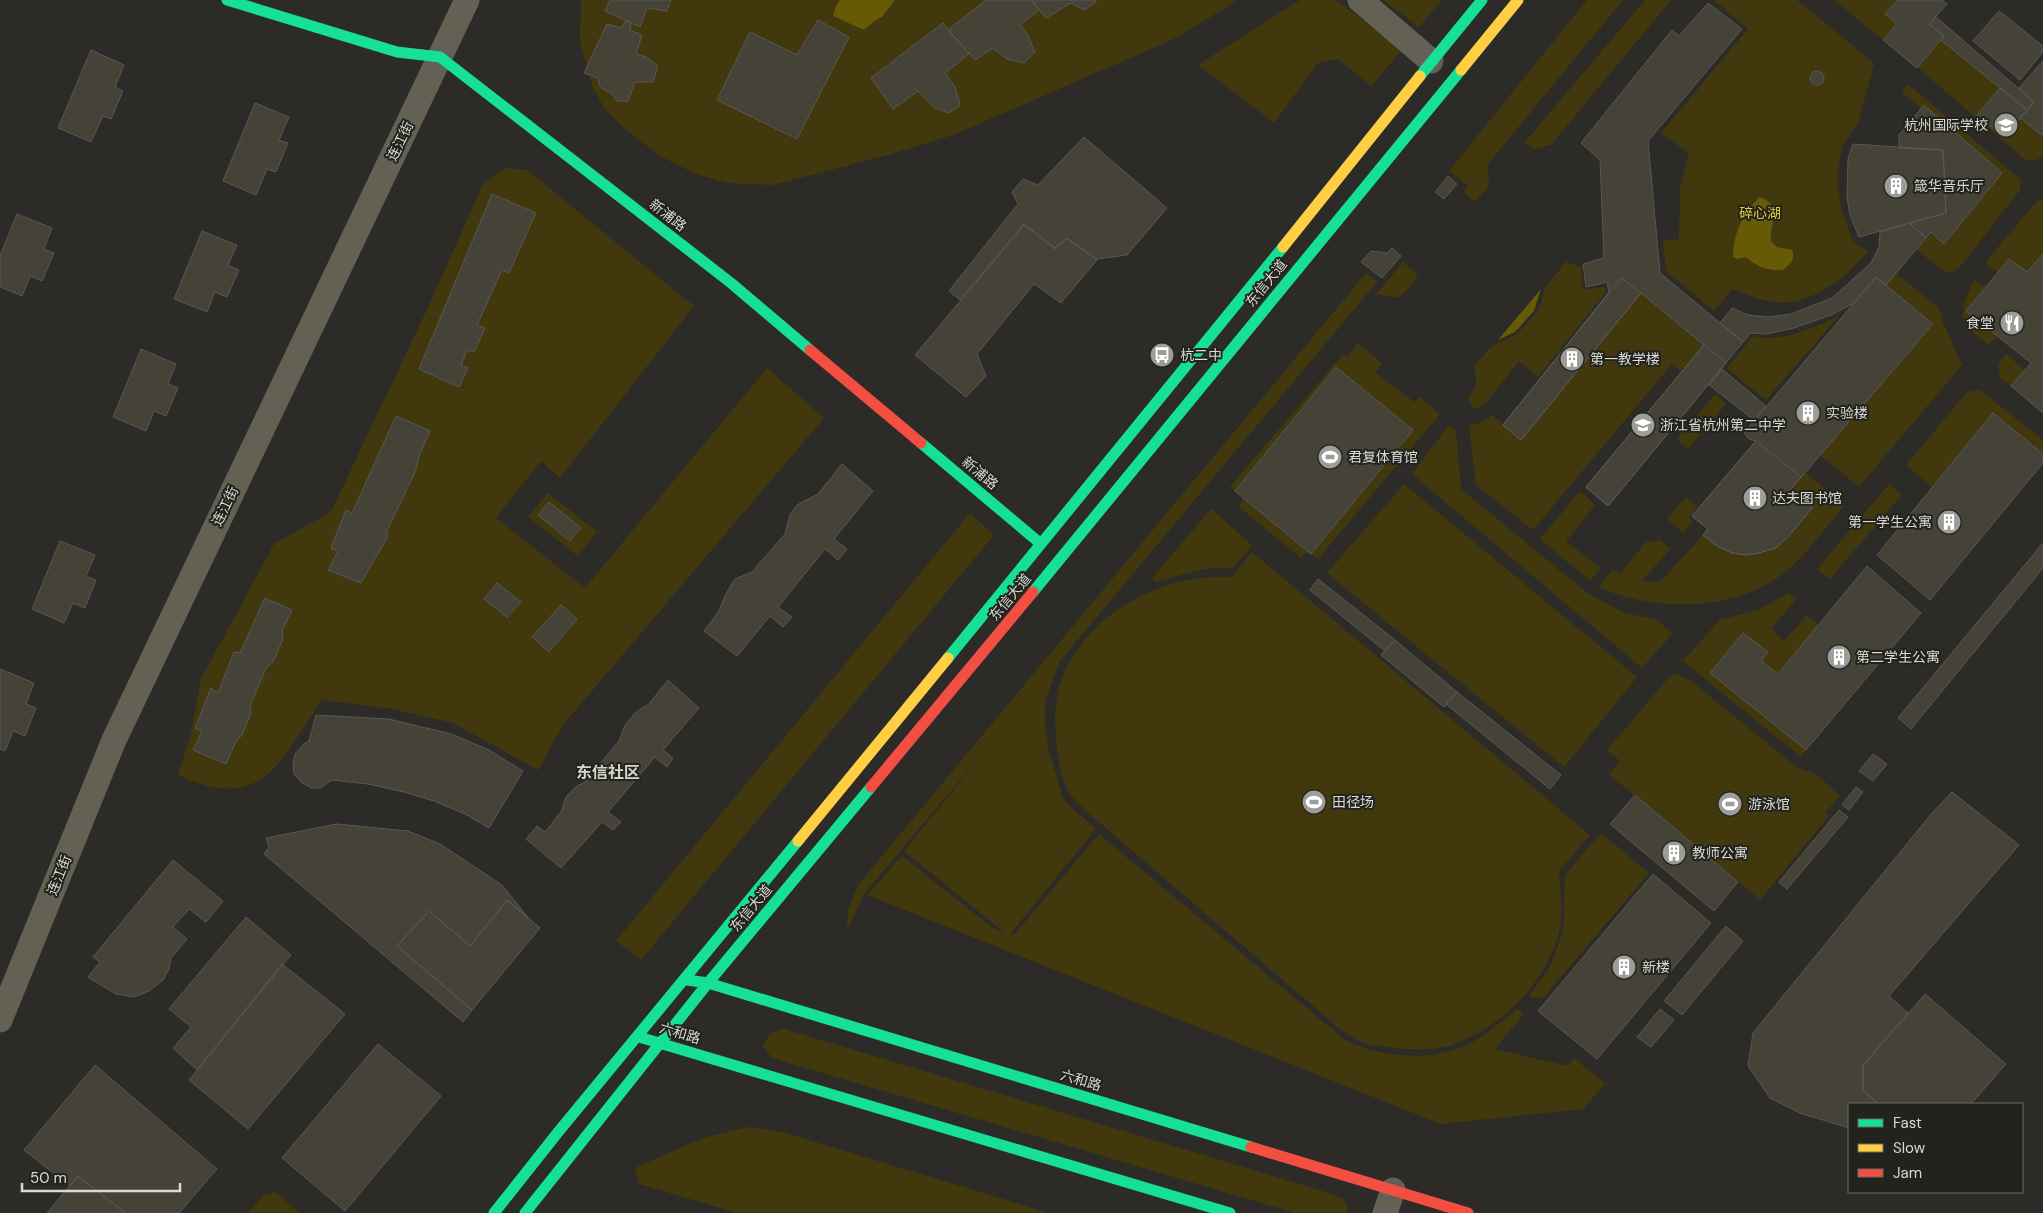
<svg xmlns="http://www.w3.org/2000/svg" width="2043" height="1213" font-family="'DM Sans','Noto Sans SC',sans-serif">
	<rect width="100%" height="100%" fill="#2c2b27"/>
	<path fill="#41390d" d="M581,0H1235L1229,6L1172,40L953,135L885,156L772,185L727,183L696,174L662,157L625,129L605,109L593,88L580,43Z
		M1300,0H1332L1339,2L1402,50L1371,86L1338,59L1318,63L1274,123L1198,65Z
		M1383,0H1442L1419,27Z
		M1587,0H1623L1488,164L1489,186L1475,202L1464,192L1468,186L1449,171Z
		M1645,0H1671L1551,145L1534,149L1525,142Z
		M1714,0H1797L1874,63L1859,121L1842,147L1837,179L1841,208L1853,242L1868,251C1847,278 1810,307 1772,302C1759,300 1744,293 1732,289L1714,311L1666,271L1663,241L1679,239L1680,187L1689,153L1661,133L1748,29Z
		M1834,0H1898L1886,14L1897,24L1883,40Z
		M1941,40L2000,88L1977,115L2004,137L2020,118L2042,135L2043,134V157L2033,161L2026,160L1918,68Z
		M1908,84L2020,179V190L1960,267L1951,273L1942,270L1916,249L1931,232L1945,243L2002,173L1924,105L1920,108L1902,93Z
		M505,168L527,170L694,306L560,478L541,461L496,518L585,588L767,368L824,418L563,725L538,770L453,723L392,709L322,700C280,761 263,815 178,775L190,737L201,679L274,544L331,512L430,303L483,184Z
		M2043,200V254L2027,272L2009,259L1998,272L1987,266L1988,259L2037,201Z
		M1403,262L1418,275C1401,297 1404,301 1376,294Z
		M1566,262L1581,267L1582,286L1586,290L1604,287L1606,292L1538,377L1519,361L1485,404L1477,409L1472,407L1468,398L1476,387L1475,365L1492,346L1517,334L1537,312L1541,303L1545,287Z
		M1366,273L1377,282L1060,661L1045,701V725L1049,752L1064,801L1096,829L1010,934L1014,935L1099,834L1345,1040C1379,1056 1423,1062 1459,1048C1481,1040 1500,1023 1517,1009L1524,1014L1495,1049L1568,1066L1574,1058L1605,1084L1583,1109L1441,1124L867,895L902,856L994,929L1004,932L904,851L994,740L864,894L847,930L848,911L858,885Z
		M1896,273L1939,308L1943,322L1962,365L1859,487L1820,455L1933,325L1886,285Z
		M1975,280L1985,287L1967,311L1997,336L1989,345C1982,339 1972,333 1967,326C1958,312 1967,292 1975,280Z
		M1641,293L1704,345L1682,372L1672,364L1533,530L1476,485L1469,425L1480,423L1492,415L1521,439Z
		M1839,316L1766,400L1727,368L1753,336C1782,343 1813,328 1839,316Z
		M1358,343L1382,363L1375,372L1414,402L1419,397L1440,414L1318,559L1307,552L1301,558L1239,507L1243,499L1230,487L1343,354L1348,357Z
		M2006,354L2025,370L2011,386L2000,378L1998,364Z
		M1980,390L2043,440V454L1993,413L1932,487L1906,465L1967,392Z
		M1715,394L1726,404L1688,449L1679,442L1678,437Z
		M1449,425L1456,431L1461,489L1586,592L1622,612L1656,620L1673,633L1642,668L1412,474Z
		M1805,472L1844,506C1828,524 1810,550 1792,566C1740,613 1659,613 1598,587L1612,570L1621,573L1646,542L1660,540L1670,549L1642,581L1651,582L1662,580L1703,535C1723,550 1751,562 1776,548C1791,539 1802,520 1813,507L1791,489Z
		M1404,484L1637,677L1564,767L1327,573Z
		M1889,484L1902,495L1830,579L1817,569Z
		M1580,491L1595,505L1566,542L1601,568L1590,581L1540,539Z
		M548,493L597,532L578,556L528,517Z
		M1686,497L1697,507L1689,518L1693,522L1683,533L1667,519Z
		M1211,509L1252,545L1233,568C1206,566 1181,575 1155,582L1152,578Z
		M970,513L994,535L641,960L616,941Z
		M1252,552L1590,835L1559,871C1561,892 1564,915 1558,936C1544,984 1503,1025 1457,1043C1438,1051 1413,1050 1393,1048C1379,1046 1365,1045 1353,1038C1346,1034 1340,1029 1334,1024L1086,811C1081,806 1074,800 1070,794C1060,778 1057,754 1056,736C1054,716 1055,695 1063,676C1091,611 1163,573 1232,577Z
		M1788,593L1796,599L1771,629L1784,641L1807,615L1819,625L1778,674L1761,661L1768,652L1743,633L1711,673L1806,750L1801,757L1683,661L1720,620L1761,609Z
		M1677,674L1690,680L1796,767L1816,774L1840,796L1825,813L1829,816L1760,900L1609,774L1620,761L1607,750L1670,676Z
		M1601,833L1649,873L1542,999L1529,996L1550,967L1563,932L1565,875Z
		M784,1029L1320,1190L1344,1199L1348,1210L1345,1213H1295L772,1058L763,1046L770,1033Z
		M748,1127L782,1132L1049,1213H737L639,1184L635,1168L703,1138Z
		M275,1192L300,1213H248L264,1195Z"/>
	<path fill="#675a06" d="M840,0H895L882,17L873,22L864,30L833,16L836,6Z
		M1760,197C1784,207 1769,221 1771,241L1777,247L1792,250C1796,259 1790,264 1783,270C1769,271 1756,267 1746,257L1738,259L1733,257C1734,232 1742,213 1760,197Z
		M1541,289L1534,311L1515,332L1498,340Z"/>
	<path fill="#454337" stroke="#585855" d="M610,0H671L667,11L647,8L640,27L605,11Z
		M986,0H1031L1039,10L1020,25L1027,34L1035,52L1024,63L1007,59L993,48L975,60L948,30Z
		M1031,0H1096V2L1084,10L1071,3L1046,18Z
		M1898,0H1942L1947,4L1929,24L1944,36L1917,68L1883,40L1897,24L1885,14Z
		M1708,3L1742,29L1648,141L1660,273L1743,342L1608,506L1586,487L1704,345L1641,293L1521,440L1503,425L1609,292L1607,282L1586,287L1583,264L1604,258L1600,160L1581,143L1672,30L1679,36Z
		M1999,11L2043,46V52L2020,80L1973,41Z
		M1936,17L2034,102L2027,110L1941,40L1944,36L1929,24Z
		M626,20L631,23L630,30L642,35L636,54L646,57L658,66L653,82H635L628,101H617L612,94L600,87L598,78L584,73L607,24L621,28Z
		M818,20L849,37L797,139L717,100L750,32L797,55Z
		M943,23L969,54L945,73L955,87L960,105L949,113L935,108L918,91L893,109L871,78Z
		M91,50L124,65L115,87L123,91L111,119L103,116L91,142L58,128Z
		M2043,61V134L2042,135L2020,118L2034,102L2019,88Z
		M1810 78a7 7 0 1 1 14 0a7 7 0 1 1-14 0Z
		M2000,88L2027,110L2004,137L1977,115Z
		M255,103L289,117L279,140L288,143L276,172L267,169L256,195L223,181Z
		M1924,105L2002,173L1944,244L1931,232L1926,238L1909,223L1946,213L1943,150L1899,148V135Z
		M1084,137L1167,208L1127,255L1097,259L1067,238L1055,248L1024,224L960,300L949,291L1018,204L1012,192L1023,179L1038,185Z
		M1853,144L1943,150L1946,213L1859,237L1850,215L1847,197L1848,159Z
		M1448,176L1457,184L1444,199L1435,192Z
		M492,194L536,213L509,273L502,270L477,325L485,328L474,352L467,350L461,365L468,368L459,387L419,369Z
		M17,214L52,228L44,249L54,253L42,281L30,276L22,296L0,287V256Z
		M1909,223L1926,238L1886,285L1876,277L1854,303L1831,315L1794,328L1766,334L1751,333L1743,342L1720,323L1732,308L1748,315L1768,317L1791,314L1832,298L1871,263L1879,247L1880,232Z
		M1024,225L1055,249L1067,239L1097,260L1061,303L1034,284L977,354L986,376L966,397L915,355Z
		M202,231L237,245L228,265L239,270L227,297L215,292L207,312L174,299Z
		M1392,248L1401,256L1382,278L1361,262L1371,251L1387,253Z
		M2043,254V413L2011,386L2031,363L1966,311L2009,259L2027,272Z
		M1876,277L1933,324L1791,489L1813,507L1788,537L1776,548L1759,553L1746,555L1732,553L1717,546L1703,535L1708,529L1692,516L1756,441L1749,439L1744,433Z
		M1621,278L1641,293L1521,440L1503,425Z
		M1704,345L1726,363L1608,506L1586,487Z
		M141,349L176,364L168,384L178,388L166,416L154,411L146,431L113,417Z
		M1336,367L1413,430L1311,554L1235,491Z
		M1722,369L1766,406L1754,420L1709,385Z
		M1993,413L2043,454V463L1930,600L1877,555Z
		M396,416L430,431L419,456L416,470L387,531V538L361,583L328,570L338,551L331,548L346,510L352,513Z
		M1756,441L1801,477L1791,489L1813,507L1788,537L1776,548L1759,553L1746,555L1732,553L1717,546L1703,535L1708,529L1692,516Z
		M842,464L873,491L834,539L847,549L838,560L825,549L778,607L792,617L783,627L770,616L737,656L704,631L719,611L726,594L735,579L752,572L785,534L790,515L797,505L818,494Z
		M549,502L581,528L570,541L538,515Z
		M60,541L95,555L86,576L96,580L85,608L73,603L64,623L32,609Z
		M2043,543V568L1911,729L1898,718Z
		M1867,566L1921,613L1806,750L1710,673L1743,633L1768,652L1761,661L1778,674Z
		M1318,579L1395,640L1385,651L1310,590Z
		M497,583L521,602L507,617L484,599Z
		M265,598L292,610L282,631L283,639L273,662L266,668L250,706L251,713L242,735L236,741L226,764L193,750L202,731L195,728L211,688L218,693L234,652L240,653Z
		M561,605L577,619L549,652L532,637Z
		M1395,640L1457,692L1444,707L1381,655Z
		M0,669L34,683L26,704L36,708L25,736L13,731L5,751L0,749Z
		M668,680L699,708L663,750L673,758L667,767L655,757L608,812L621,822L613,830L602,822L561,868L526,839L537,826L545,832L561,812L566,797L577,786L585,782L619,741L625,725L636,712L649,704Z
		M1457,692L1561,775L1550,789L1446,704Z
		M316,715L389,719L451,734L489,750L523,771L489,828L465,814L434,801L404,792L368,784L332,780L321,788H311L301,782L294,774L293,764L295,754L304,744L309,741Z
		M1873,754L1887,764L1873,781L1859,771Z
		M1856,787L1863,792L1849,810L1842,805Z
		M1952,792L2019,845L1889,996L1908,1013L1863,1065V1090L1879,1104H1849V1128L1800,1113L1770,1098L1748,1066L1753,1033L1932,813Z
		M1635,795L1738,882L1714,911L1610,824Z
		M1839,810L1848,817L1787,889L1779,882Z
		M337,824L408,831L440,844L502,885L530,920L507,900L470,946L429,911L397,946L472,1010L463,1022L264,854L269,847L266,838Z
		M173,860L223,901L206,922L189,909L173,927L187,939L171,958L169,969L163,980L149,991L134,997L116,994L88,977L100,962L93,957Z
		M1653,874L1711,923L1597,1059L1538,1011Z
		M507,900L540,928L472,1010L397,946L429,911L470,946Z
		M246,917L291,955L197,1070L173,1048L191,1027L169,1009Z
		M1726,926L1743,941L1682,1015L1664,1001Z
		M282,964L345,1014L248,1129L189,1080Z
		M1925,994L2006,1064L1971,1104H1879L1863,1091V1066Z
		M1660,1009L1674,1020L1651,1047L1637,1037Z
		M378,1044L441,1096L345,1211L282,1158Z
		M95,1065L217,1169L179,1213H125L78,1176L70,1186L24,1150Z
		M78,1176L125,1213H47Z"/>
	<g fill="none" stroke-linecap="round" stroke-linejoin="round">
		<path stroke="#626154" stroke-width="25" d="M1360,0L1431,61
			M0,1020L114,740L467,0
			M1385,1213L1393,1190"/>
		<path stroke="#16e098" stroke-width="11" d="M227,0L397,52L440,57L731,283L810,350
			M1420,76L1482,0
			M921,443L1041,544
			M1033,592L1461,70
			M948,658L1283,247
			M687,980L708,983L1251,1147
			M639,1037L1230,1213
			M494,1213L559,1131L798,841
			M525,1213L708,983L871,787"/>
		<path stroke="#ffcf43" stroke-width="11" d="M1461,70L1518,0
			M1283,247L1420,76
			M798,841L948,658"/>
		<path stroke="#f24e42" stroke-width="11" d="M810,350L921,443
			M871,787L1033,592
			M1251,1147L1468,1213"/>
	</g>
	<defs>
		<symbol id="school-disc" viewBox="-11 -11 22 22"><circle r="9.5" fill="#9c9c98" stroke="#23231d"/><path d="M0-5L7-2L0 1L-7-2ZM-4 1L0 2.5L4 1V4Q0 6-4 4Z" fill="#fff"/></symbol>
		<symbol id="building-disc" viewBox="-11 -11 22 22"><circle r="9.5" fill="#9c9c98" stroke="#23231d"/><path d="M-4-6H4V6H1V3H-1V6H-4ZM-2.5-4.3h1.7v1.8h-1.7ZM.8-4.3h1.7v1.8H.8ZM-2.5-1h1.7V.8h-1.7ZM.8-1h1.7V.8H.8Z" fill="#fff"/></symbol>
		<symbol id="restaurant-disc" viewBox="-11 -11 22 22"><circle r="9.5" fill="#9c9c98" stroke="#23231d"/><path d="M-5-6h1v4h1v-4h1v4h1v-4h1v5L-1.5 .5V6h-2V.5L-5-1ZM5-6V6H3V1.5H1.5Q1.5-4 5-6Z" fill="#fff"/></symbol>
		<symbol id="bus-disc" viewBox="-11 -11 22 22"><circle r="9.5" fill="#9c9c98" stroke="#23231d"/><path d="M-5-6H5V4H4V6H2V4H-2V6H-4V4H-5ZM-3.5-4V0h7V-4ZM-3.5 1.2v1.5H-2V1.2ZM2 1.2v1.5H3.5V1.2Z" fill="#fff"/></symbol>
		<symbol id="stadium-disc" viewBox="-11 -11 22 22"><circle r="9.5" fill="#9c9c98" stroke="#23231d"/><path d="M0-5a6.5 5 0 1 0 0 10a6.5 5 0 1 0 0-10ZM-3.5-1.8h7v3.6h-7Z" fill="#fff"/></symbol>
	</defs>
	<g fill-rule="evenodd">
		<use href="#school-disc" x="1992" y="111" width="28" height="28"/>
		<use href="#building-disc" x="1882" y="172" width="28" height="28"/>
		<use href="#restaurant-disc" x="1998" y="309" width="28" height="28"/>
		<use href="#bus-disc" x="1148" y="341" width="28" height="28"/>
		<use href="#building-disc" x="1558" y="345" width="28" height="28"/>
		<use href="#building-disc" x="1794" y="399" width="28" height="28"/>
		<use href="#school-disc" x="1629" y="411" width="28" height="28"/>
		<use href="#stadium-disc" x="1316" y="443" width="28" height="28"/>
		<use href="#building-disc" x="1741" y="484" width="28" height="28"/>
		<use href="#building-disc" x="1935" y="508" width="28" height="28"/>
		<use href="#building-disc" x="1825" y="643" width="28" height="28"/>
		<use href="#stadium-disc" x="1300" y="788" width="28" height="28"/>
		<use href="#stadium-disc" x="1716" y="790" width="28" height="28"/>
		<use href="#building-disc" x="1660" y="839" width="28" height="28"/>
		<use href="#building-disc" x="1610" y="953" width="28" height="28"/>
	</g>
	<g text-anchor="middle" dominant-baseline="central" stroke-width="4" stroke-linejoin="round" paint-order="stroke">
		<g font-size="14" fill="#d9d9d5" stroke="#23231d" text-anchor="start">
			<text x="1988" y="125" text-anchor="end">杭州国际学校</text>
			<text x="1914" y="186">箴华音乐厅</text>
			<text x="1994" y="323" text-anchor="end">食堂</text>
			<text x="1180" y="355">杭二中</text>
			<text x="1590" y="359">第一教学楼</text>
			<text x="1826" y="413">实验楼</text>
			<text x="1660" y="425">浙江省杭州第二中学</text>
			<text x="1348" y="457">君复体育馆</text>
			<text x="1772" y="498">达夫图书馆</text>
			<text x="1932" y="522" text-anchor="end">第一学生公寓</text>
			<text x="1856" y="657">第二学生公寓</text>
			<text x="1332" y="802">田径场</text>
			<text x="1748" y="804">游泳馆</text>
			<text x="1692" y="853">教师公寓</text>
			<text x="1642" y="967">新楼</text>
		</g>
		<g font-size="14" fill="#d9d9d5" stroke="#23231d">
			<text transform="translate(400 141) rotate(-64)">连江街</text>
			<text transform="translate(668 215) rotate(38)">新浦路</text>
			<text transform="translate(1266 283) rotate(-51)">东信大道</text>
			<text transform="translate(980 473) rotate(40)">新浦路</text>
			<text transform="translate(225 506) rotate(-64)">连江街</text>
			<text transform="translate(1010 597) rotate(-50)">东信大道</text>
			<text transform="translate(59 875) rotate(-68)">连江街</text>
			<text transform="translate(751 908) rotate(-50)">东信大道</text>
			<text transform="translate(680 1033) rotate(17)">六和路</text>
			<text transform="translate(1081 1080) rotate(17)">六和路</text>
		</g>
		<g font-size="14" fill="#e3cb3f" stroke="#23231d">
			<text x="1760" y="213">碎心湖</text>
		</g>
		<g font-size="16" font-weight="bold" fill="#d7d6ce" stroke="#23231d">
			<text x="608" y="772">东信社区</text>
		</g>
	</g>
	<rect x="1848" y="1103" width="175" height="90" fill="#23231d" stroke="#6c6c67"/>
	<rect x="1858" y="1119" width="25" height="8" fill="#16e098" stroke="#6c6c67"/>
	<text x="1893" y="1128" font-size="15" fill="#d9d9d5">Fast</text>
	<rect x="1858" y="1144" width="25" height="8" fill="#ffcf43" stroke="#6c6c67"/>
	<text x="1893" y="1153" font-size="15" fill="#d9d9d5">Slow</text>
	<rect x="1858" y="1169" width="25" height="8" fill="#f24e42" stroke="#6c6c67"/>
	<text x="1893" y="1178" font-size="15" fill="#d9d9d5">Jam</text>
	<path d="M22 1183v8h158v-8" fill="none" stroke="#d9d9d5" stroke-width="2.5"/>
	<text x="30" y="1183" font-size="15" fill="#d9d9d5" stroke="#23231d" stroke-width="4" paint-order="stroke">50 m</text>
</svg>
